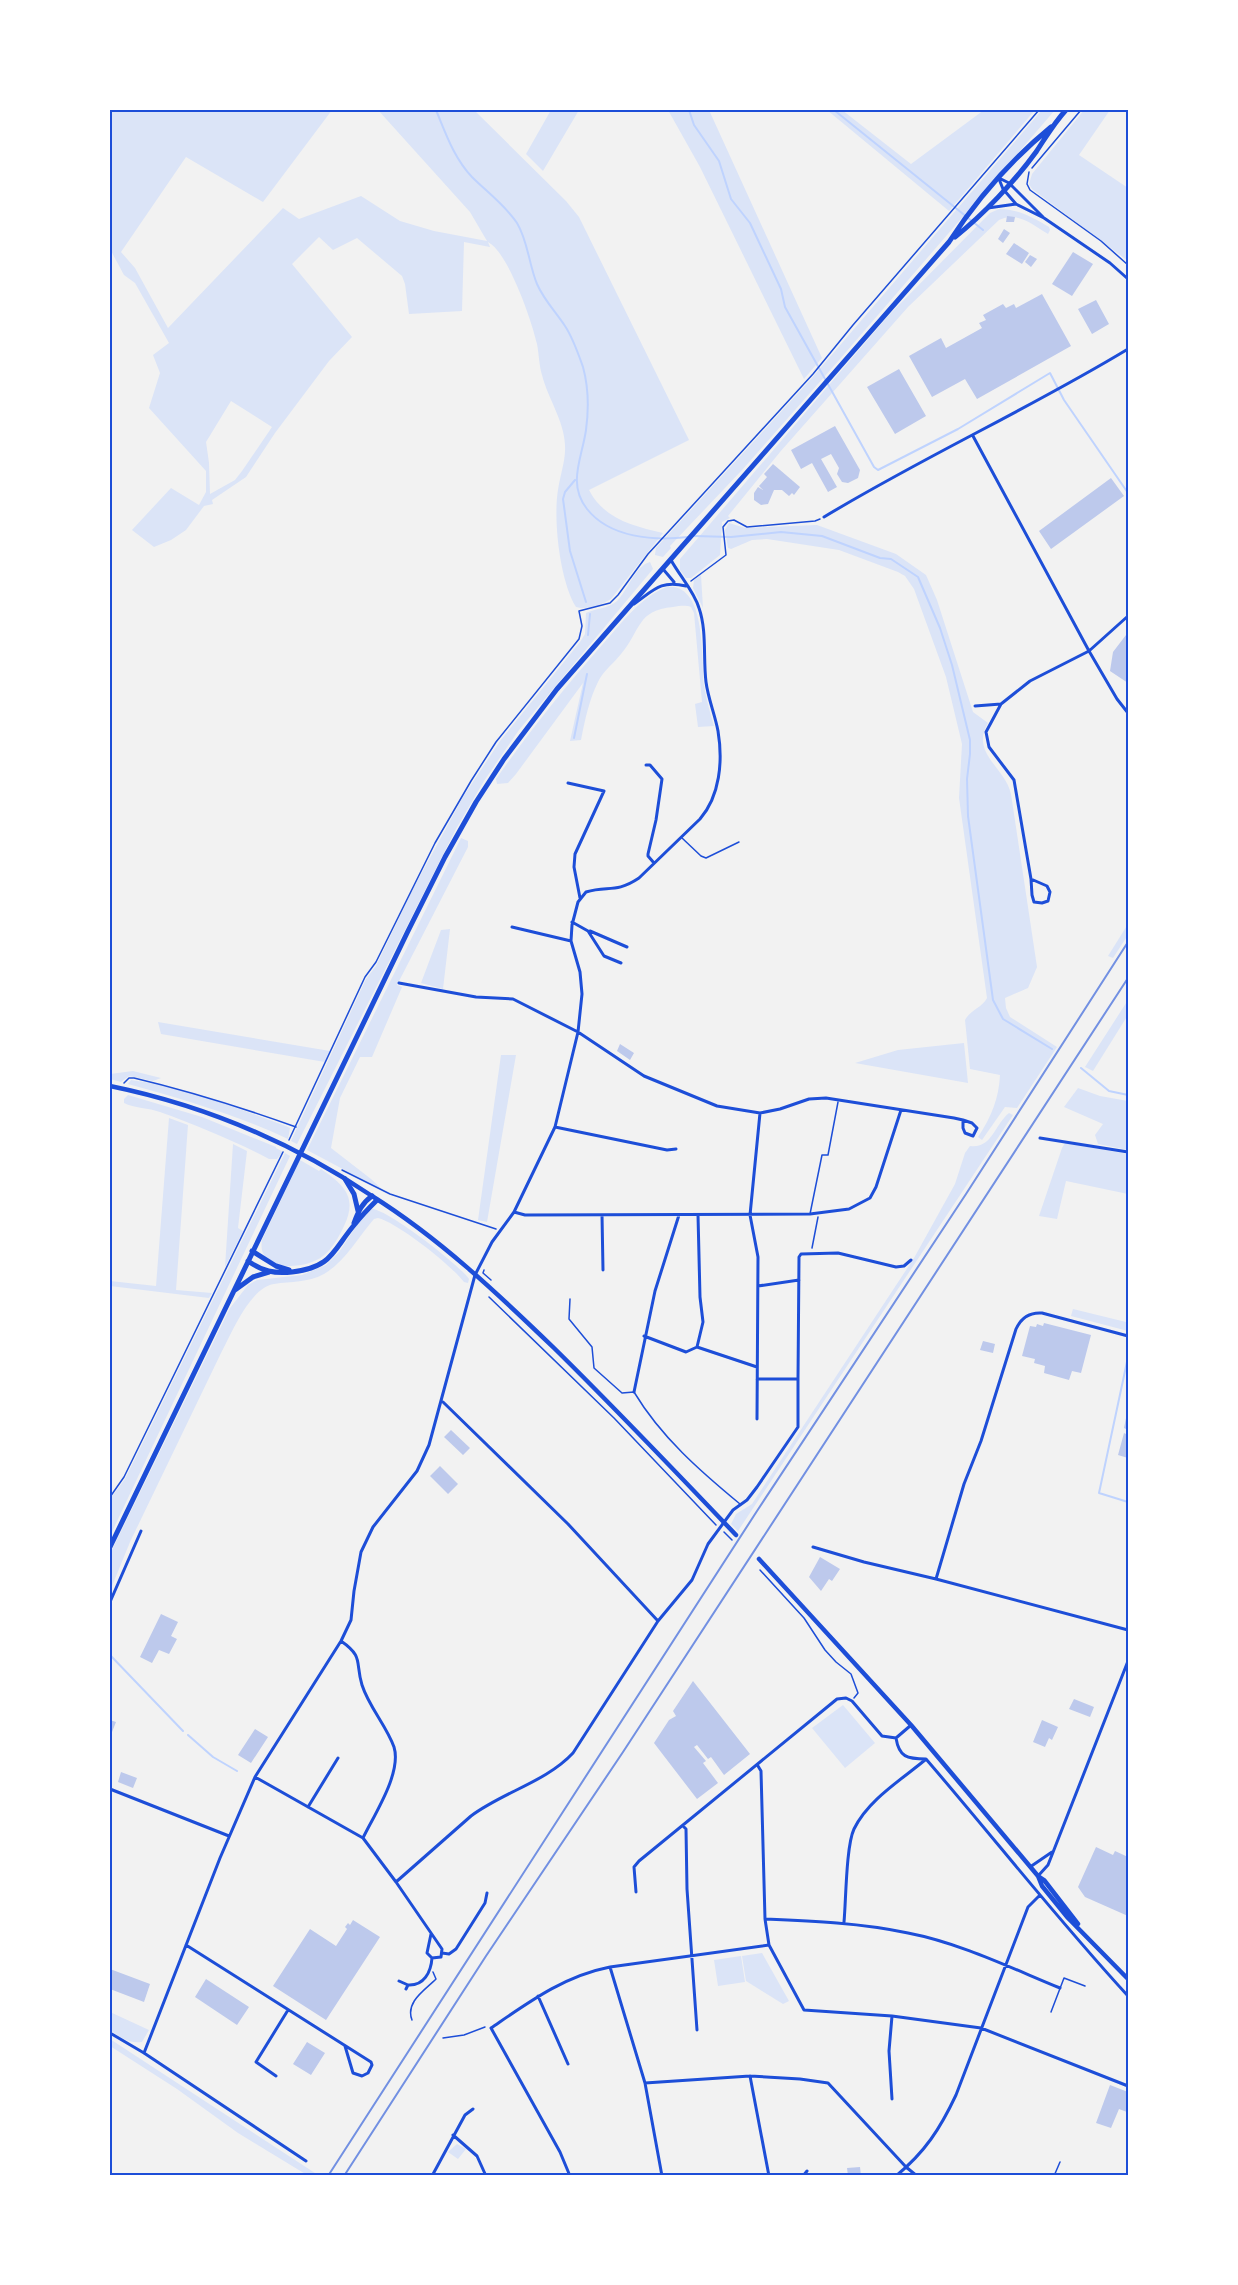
<svg xmlns="http://www.w3.org/2000/svg" width="1238" height="2285" font-family="'DejaVu Sans',sans-serif">
	<rect width="100%" height="100%" fill="#f2f2f2"/>
	<path fill="#dbe4f7" fill-rule="evenodd" d="M110,110H332L263,202L186,157L121,252L135,268L168,328L283,208L299,219L361,196L400,221L434,231L487,241L470,212L378,110H474L566,201L579,217L689,440L589,490C604,519 633,526 663,533L611,599C601,605 587,610 576,607C560,581 553,520 558,490C560,475 566,460 565,445C564,420 548,399 542,375C539,365 539,354 537,344C532,321 508,252 488,242L490,247L464,242L462,311L409,314L405,284L402,276L357,238L333,250L319,237L292,264L352,337L329,361L275,433L246,477L212,500L213,504L204,506L186,530L171,540L154,547L132,530L171,488L199,505L206,492V471L149,408L160,373L153,355L169,343L135,283L124,275L110,249ZM231,401L272,427L242,471L235,480L210,494L209,463L206,442Z
		M551,110H579L543,171L526,154Z
		M668,110H709L822,358L804,379L700,167Z
		M827,110H842L911,164L984,110H1035L949,211Z
		M1042,110H1055L840,359L743,469L670,546L671,548L663,557L655,555L656,548L811,379Z
		M1084,110H1110L1079,155L1128,188V261L1032,189L1029,184L1032,174Z
		M999,209C1018,209 1032,217 1049,227L1050,230L1048,234C1032,224 1017,211 999,220L908,307L780,452L728,516L730,518L722,522L720,555L691,578H686L680,570V559L888,316L990,213Z
		M729,523L745,528L817,525L896,554L926,575L937,600L973,712L988,723C970,753 1005,767 1011,794L1037,967L1028,988L1005,998L1006,1008L1010,1017L1057,1047L1017,1108L1005,1107L982,1140L978,1137C991,1118 999,1098 1000,1075L970,1069L965,1020C970,1010 982,1008 987,998L959,798L962,744L946,677L914,589L905,576L898,572L839,550L767,539L752,540L731,549L728,548L725,530Z
		M650,562L653,569L519,730L484,781L456,829L297,1144L291,1141L366,979L376,966L413,889L463,797L500,741L580,642L585,634L586,613C596,608 608,609 617,601C628,590 635,566 650,562Z
		M701,575L703,608L693,588L694,580Z
		M667,587C707,583 701,659 704,685C706,699 710,712 714,726L698,727L695,704L702,702L694,613L691,607C685,605 680,606 673,607C637,610 641,630 621,654C614,663 603,671 598,682C589,700 585,720 581,740L570,741L583,683L516,774L508,783L497,784L496,779C529,732 564,688 602,645C621,624 640,597 667,587Z
		M461,838L468,841V847L397,985L402,987L372,1057H360L340,1098L331,1148L371,1179L384,1191L307,1150Z
		M1128,924V935L1113,958L1108,956Z
		M450,929L443,989L421,983L441,930Z
		M1128,1000V1015L1093,1071L1085,1067Z
		M158,1022L330,1051L325,1062L161,1034Z
		M964,1043L968,1083L855,1063L898,1050Z
		M501,1055H516L487,1222L478,1220Z
		M133,1071L161,1078L153,1081L129,1076L121,1082L110,1079V1074Z
		M131,1080C184,1087 237,1108 286,1126L290,1128L288,1139C237,1115 182,1099 128,1084Z
		M1078,1088L1100,1096L1128,1101V1150L1098,1144L1095,1135L1103,1124L1064,1107Z
		M128,1095L202,1117L276,1147V1148L283,1152L277,1159H269C233,1140 198,1126 160,1112C149,1108 134,1108 124,1103V1099Z
		M1009,1113L1013,1115L738,1531L731,1524L736,1514L752,1504L914,1258L955,1184L965,1153L970,1146C992,1149 995,1124 1009,1113Z
		M169,1118L188,1125L176,1290L212,1293L209,1298L110,1286V1281L156,1286Z
		M1065,1143L1128,1154V1194L1066,1181L1057,1219L1039,1216L1062,1148Z
		M233,1144L247,1151L238,1228L243,1231L225,1267Z
		M285,1153L290,1156L110,1536V1499L125,1479Z
		M300,1160L319,1171L321,1169C344,1185 358,1197 344,1226C339,1237 332,1249 323,1256C306,1270 256,1273 262,1240Z
		M372,1209C387,1209 460,1265 469,1279L468,1283L464,1282C451,1265 398,1223 378,1218L374,1219C358,1237 345,1262 324,1274C307,1283 292,1281 274,1284C250,1288 233,1331 222,1351L130,1542L110,1591V1554L230,1308L248,1285L257,1280L302,1275L326,1265L339,1252L357,1225Z
		M1073,1309L1126,1322L1128,1319V1331L1071,1316Z
		M843,1705L875,1743L845,1768L812,1728Z
		M762,1953L789,2001L783,2004L746,1981L742,1956Z
		M741,1956L745,1982L718,1986L714,1960Z
		M110,2012L149,2030L142,2042C129,2044 120,2037 110,2030Z
		M110,2039L318,2175H307L238,2133L177,2089L110,2046Z
		M457,2144L466,2149L458,2159L448,2152Z"/>
	<g fill="none" stroke-linecap="round" stroke-linejoin="round">
		<path stroke="#bfd3fe" stroke-width="2" d="M436,110C446,134 454,158 472,177C487,192 506,206 517,223C528,241 529,265 537,284C544,300 555,311 565,326C573,338 578,353 583,367C589,389 589,408 586,430C582,458 567,484 587,509C610,538 654,541 688,537
			M689,110L694,125L719,161L731,199L750,223L781,289L785,307L874,467L878,470L958,429L1050,373L1064,400L1128,493
			M834,110L983,230
			M575,480L565,492L563,499L570,551L586,602
			M694,536L731,537L781,532L822,536L880,558L891,559L918,577L940,628L952,665L970,740V754L967,779L968,816L993,1000L1003,1019L1052,1049
			M588,635L590,614
			M574,738L587,674
			M1081,1068L1109,1091L1128,1095
			M1128,1357L1099,1493L1128,1502
			M110,1655L183,1731
			M188,1735L213,1757L237,1771"/>
	</g>
	<path fill="#bdc9ec" d="M1007,216L1015,217L1014,222H1006Z
		M1004,229L1010,233L1003,243L998,239Z
		M1014,243L1029,253L1022,264L1006,254Z
		M1073,252L1093,264L1072,296L1052,284Z
		M1030,255L1037,259L1031,267L1025,262Z
		M1042,294L1071,346L977,399L965,379L932,397L909,356L941,338L946,348L982,328L979,323L986,320L983,315L1003,304L1006,308L1014,304L1016,308Z
		M1096,300L1109,324L1092,334L1078,309Z
		M899,369L926,416L895,434L867,387Z
		M835,426L860,470L858,478L848,483L842,482L837,474L839,468L831,454L821,459L837,487L828,492L812,463L801,469L791,450Z
		M773,464L800,487L794,495L792,493L789,496L782,490H774L768,504L761,505L754,500V493L758,487L763,490L759,486L767,477L764,474Z
		M1111,478L1124,496L1051,549L1039,531Z
		M1126,635L1128,636V683L1110,671L1113,652Z
		M620,1044L634,1053L630,1060L617,1051Z
		M1044,1323L1091,1335L1081,1373L1072,1371L1069,1380L1044,1373L1045,1366L1034,1363L1035,1359L1022,1356L1030,1326L1036,1327L1037,1324L1043,1326Z
		M983,1341L995,1344L993,1353L980,1350Z
		M1128,1408V1430L1124,1428Z
		M451,1430L470,1448L463,1455L444,1437Z
		M1124,1433L1128,1435V1458L1118,1455Z
		M440,1466L458,1484L448,1494L430,1476Z
		M820,1557L840,1569L832,1581L829,1579L821,1591L809,1577Z
		M161,1614L178,1622L171,1636L177,1639L169,1654L159,1650L152,1663L140,1657Z
		M693,1681L750,1754L724,1775L711,1757L708,1759L697,1745L694,1747L706,1761L703,1763L718,1783L697,1799L654,1743L669,1720L676,1716L673,1711Z
		M1074,1699L1094,1707L1090,1717L1069,1709Z
		M110,1720L116,1722L110,1737Z
		M1042,1720L1058,1727L1052,1740L1049,1738L1045,1747L1033,1742Z
		M255,1729L268,1737L251,1763L238,1755Z
		M121,1772L137,1778L133,1788L118,1782Z
		M1096,1847L1113,1855L1115,1851L1128,1857V1916L1085,1897L1078,1887Z
		M353,1920L380,1937L326,2020L273,1986L310,1929L336,1946L347,1929L345,1927L348,1923L350,1925Z
		M110,1969L150,1984L144,2002L110,1989Z
		M206,1979L249,2007L237,2025L195,1997Z
		M307,2042L325,2053L311,2075L293,2064Z
		M1110,2085L1128,2092L1127,2112L1119,2109L1111,2128L1096,2123Z
		M860,2167L861,2176H848L847,2168Z"/>
	<g fill="none" stroke-linecap="round" stroke-linejoin="round">
		<path stroke="#1d4ed8" stroke-width="1.5" d="M1032,168L1081,110
			M1029,172L1027,184L1030,190L1101,241L1128,265
			M691,581L726,555L723,527L728,521L734,520L747,527L815,521L820,519
			M124,1083L129,1078H134C189,1091 243,1108 296,1127
			M289,1140L365,977L376,962L435,843L471,781L496,742L579,639L582,626L579,611L610,603L618,595L648,554L813,374L853,325L1039,110
			M342,1170L390,1194L496,1229
			M812,1248L818,1217
			M484,1270L483,1273L491,1280
			M489,1297L614,1418L716,1525
			M110,1497L124,1477L283,1152
			M724,1532L732,1540
			M760,1570L804,1618L825,1650L836,1662L851,1674L858,1693L854,1698
			M412,2020C405,2002 425,1990 436,1979L433,1972
			M443,2038L464,2035L485,2027"/>
		<path stroke="#1d4ed8" stroke-width="1.5" d="M682,838L701,856L706,858L739,842
			M810,1214L822,1155H828L838,1102
			M570,1299L569,1319L592,1347L594,1368L622,1393L634,1392C661,1437 700,1471 740,1504
			M1051,2012L1064,1978L1085,1986
			M1054,2176L1060,2162"/>
		<path stroke="#1d4ed8" stroke-width="3" d="M999,178L1009,183L1043,217
			M999,179L1003,189L1016,204L1044,218L1110,263L1128,279
			M988,208L1016,204
			M973,436L1089,651L1117,699L1128,713
			M824,517C923,457 1029,409 1128,349
			M663,569L674,582
			M634,604C654,590 660,580 686,586
			M975,706L1001,704
			M646,765H650L662,779L656,820L648,854V856L654,863
			M568,783L604,791L575,854L574,867L580,898
			M1031,879L1047,886L1050,892L1048,901L1042,903L1034,902L1032,895L1031,879L1014,780L989,747L986,732L1001,704L1030,681L1089,651L1128,616
			M572,922L588,931L604,956L621,963
			M512,927L571,941
			M590,931L627,947
			M399,983L476,997L513,999L578,1032L644,1076L717,1106L760,1113L780,1109L809,1099L826,1098L954,1118L963,1120V1128L965,1133L973,1136L977,1128L972,1123L963,1120
			M555,1127L667,1150L676,1149
			M1040,1138L1128,1152
			M514,1212L525,1215L810,1214L849,1209L870,1198L876,1187L901,1110
			M602,1215L603,1270
			M758,1286L799,1280
			M644,1336L686,1352L697,1347L757,1367
			M1128,1336L1042,1313C1029,1312 1021,1318 1016,1329L981,1441L964,1484L936,1579L1128,1630
			M697,1347L703,1322L700,1297L698,1215
			M757,1379H798L799,1257L801,1254L838,1253L896,1267L904,1266L911,1260
			M634,1392L655,1291L679,1215
			M443,1402L568,1524L658,1621
			M757,1419L758,1257L750,1215L760,1113
			M813,1547L864,1562L936,1579
			M110,1602L141,1531
			M341,1641C364,1657 355,1662 362,1685C369,1707 386,1725 394,1747C402,1773 374,1815 363,1838
			M896,1738L910,1726
			M758,1766L761,1771L765,1919L769,1945
			M255,1777L363,1838L396,1882L442,1949L441,1957L432,1958L427,1953L431,1934
			M110,1789L229,1836
			M308,1807L338,1758
			M683,1826L686,1829L687,1889L697,2030
			M1030,1867L1052,1852
			M1038,1876L1048,1865L1128,1661
			M396,1882L471,1816C503,1792 546,1782 573,1753L658,1621L692,1580L708,1544L733,1510L747,1500L757,1487L798,1427V1379
			M636,1892L634,1867L639,1861L837,1699L846,1698L852,1701L882,1736L896,1738C899,1757 907,1759 926,1759C994,1838 1058,1920 1128,1996
			M765,1919C813,1921 861,1923 908,1933C960,1943 1011,1968 1060,1988
			M844,1922C846,1901 846,1846 854,1829C868,1800 901,1780 925,1760
			M186,1945L371,2062L372,2065L368,2073L362,2076L353,2073L345,2046
			M442,1953L449,1954L456,1949L485,1903L487,1893
			M610,1967L645,2083L662,2176
			M399,1981L408,1985
			M406,1989L408,1985C424,1986 431,1972 432,1958
			M538,1996L568,2064
			M110,2033L144,2053L306,2161
			M144,2053L220,1858L255,1777L341,1641L351,1620L354,1591L361,1552L373,1527L417,1471L429,1445L475,1275L492,1242L514,1212L555,1127L578,1032L582,994L580,972L571,941L572,925L578,902L586,892C608,885 615,894 639,878L700,819C720,796 723,761 718,731C715,715 708,698 706,682C703,658 707,631 699,608C694,591 679,575 671,560
			M276,2076L256,2062L288,2010
			M750,2076L769,2176
			M645,2083L750,2076L800,2079L828,2083L906,2167L917,2176
			M892,2099L889,2051L892,2016
			M453,2135L477,2156L486,2176
			M432,2176L465,2115L473,2109
			M570,2176L560,2152L491,2028C529,2002 564,1976 610,1967L769,1945L804,2010L892,2016L981,2028L1128,2086
			M803,2176L807,2171
			M896,2176C925,2152 940,2129 956,2095L1028,1907L1040,1895"/>
		<path stroke="#1d4ed8" stroke-width="4.5" d="M110,1086C203,1105 293,1143 372,1196"/>
		<path stroke="#1d4ed8" stroke-width="4.5" d="M372,1196C439,1238 497,1293 554,1348C616,1409 676,1472 736,1535
			M759,1559L911,1725L1038,1876L1042,1886L1068,1918L1128,1979
			M1038,1876L1044,1880L1078,1924"/>
		<path stroke="#1d4ed8" stroke-width="5" d="M955,237C983,215 1015,181 1036,152C1046,137 1054,123 1066,110
			M345,1179L354,1194L358,1211
			M354,1223C358,1212 362,1203 372,1196
			M252,1251L276,1266L289,1270
			M248,1261C262,1271 274,1274 292,1272C333,1267 332,1251 355,1224C362,1215 370,1207 377,1200
			M235,1290L253,1277L269,1272
			M110,1547L408,931L445,857L476,802L504,759L557,689L949,242C977,199 1012,159 1051,127"/>
		<path stroke="#7290e2" stroke-width="2" d="M328,2176L757,1511L966,1194L1128,942
			M344,2176L486,1956L623,1752L1128,978"/>
	</g>
	<rect width="1238" height="2285" fill="none" stroke="#ffffff" stroke-width="222"/>
	<rect x="111" y="111" width="1016" height="2063" fill="none" stroke="#1d4ed8" stroke-width="2"/>
</svg>
